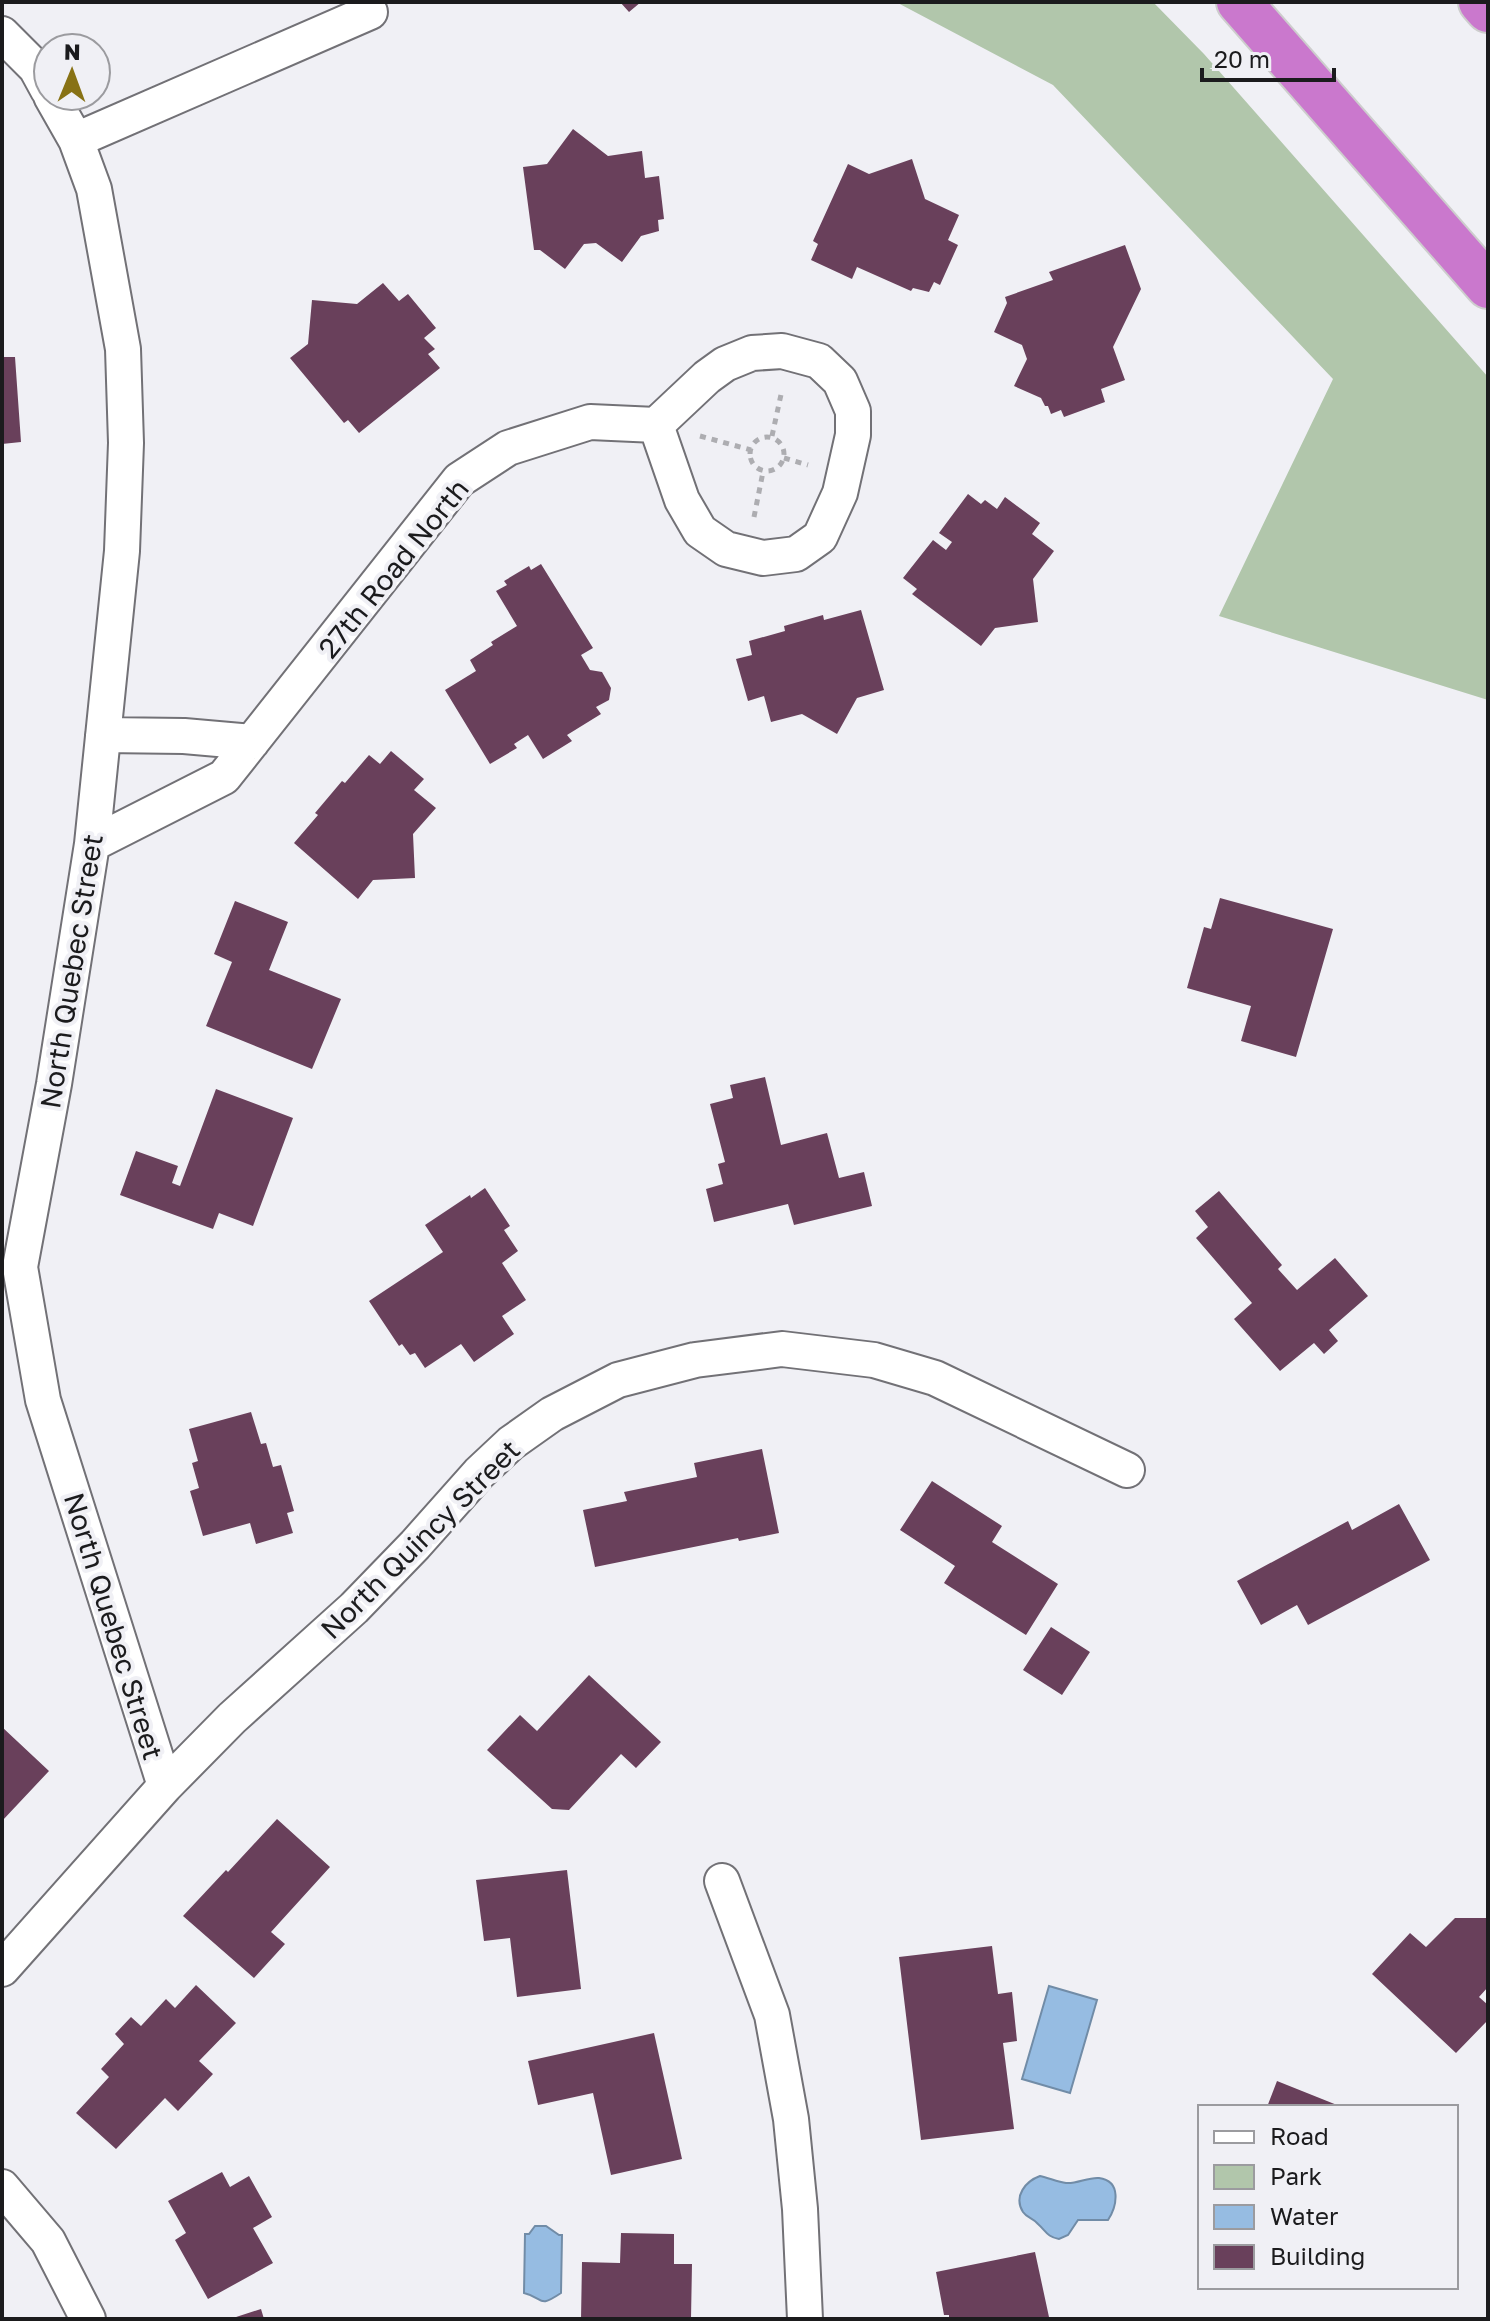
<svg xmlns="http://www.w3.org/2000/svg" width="1490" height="2321" font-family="'Golos Text',sans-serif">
	<rect width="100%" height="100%" fill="#f0f0f5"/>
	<path fill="#b1c6ab" d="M896,2H1153L1204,54L1488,377V700L1219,616L1333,379L1053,85Z"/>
	<path fill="#96bce2" stroke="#718ca7" stroke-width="2" d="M1049,1986L1097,2000L1070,2093L1022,2079Z
		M1040,2176C1049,2178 1058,2182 1066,2183C1077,2184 1088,2177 1099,2178C1122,2181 1117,2206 1108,2220H1078L1068,2235L1059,2239C1047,2237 1046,2231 1038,2224C1033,2218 1027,2218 1023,2212C1013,2196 1026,2181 1040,2176Z
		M535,2226H546L559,2235H562L561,2293C537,2309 545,2298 524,2293L525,2234H529Z"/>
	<path fill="#69405b" d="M620,2H641L629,12Z
		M573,129L608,156L642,151L645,178L659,176L664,219L658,220L659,231L641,236L622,262L596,243L584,244L565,269L540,250H534L523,167L547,164Z
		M912,159L925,199L959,215L948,240L958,245L940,285L934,282L929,292L913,288L911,291L857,267L852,279L811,260L818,244L813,241L848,164L869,174Z
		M1125,245L1141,289L1113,347L1125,380L1101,389L1105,402L1064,417L1061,410L1051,414L1048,406H1045L1041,398L1014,386L1027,359L1022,345L994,332L1007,303L1005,297L1053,280L1049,272Z
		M383,283L399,301L408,294L436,328L424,338L435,349L428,354L440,368L359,433L348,420L344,423L290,358L308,344L312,300L357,304Z
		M2,357H15L21,442L2,444Z
		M968,494L981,504L985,500L997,509L1005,497L1040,523L1032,534L1054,551L1033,579L1038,622L995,628L981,646L912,594L917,589L903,578L933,540L946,550L952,542L939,533Z
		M541,564L593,648L581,655L590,670L602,672L611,688L609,700L596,707L601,714L567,735L572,741L543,759L528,735L514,744L517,748L490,764L445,690L476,671L470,660L493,645L491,642L517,626L496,591L507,585L504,581L529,566L531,570Z
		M861,610L884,690L857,698L837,734L802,714L771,722L764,696L748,701L736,659L752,655L749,641L785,631L784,626L823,615L824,620Z
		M391,751L424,779L414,790L436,808L413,834L415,878L373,880L358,899L294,843L318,815L315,813L342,781L345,783L369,755L380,764Z
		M1220,898L1333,929L1296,1057L1241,1041L1251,1006L1187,988L1204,927L1211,929Z
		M235,901L288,922L269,970L341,999L312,1069L206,1026L232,962L214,954Z
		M765,1077L781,1145L827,1133L839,1178L864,1172L872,1206L794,1225L788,1204L714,1222L706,1189L723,1184L718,1164L725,1162L710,1104L733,1098L730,1085Z
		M216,1089L293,1118L253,1226L219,1213L213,1229L120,1195L136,1151L178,1166L172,1183L180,1186Z
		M485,1188L510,1226L504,1230L518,1251L502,1263L526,1300L502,1316L514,1334L474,1362L461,1344L425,1368L415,1353L410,1355L402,1344L399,1346L369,1301L443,1252L425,1225L470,1195L471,1198Z
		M1219,1191L1282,1265L1278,1269L1297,1290L1335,1258L1368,1296L1329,1330L1338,1341L1324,1354L1314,1343L1280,1371L1234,1319L1252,1303L1196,1238L1208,1227L1195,1211Z
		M251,1412L261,1444L266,1443L273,1467L281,1465L294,1511L287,1513L293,1533L256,1544L250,1523L203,1536L190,1491L199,1488L192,1463L198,1461L189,1429Z
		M762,1449L779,1533L739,1541L738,1538L595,1567L583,1510L627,1501L624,1492L697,1477L694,1463Z
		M932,1481L1002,1526L992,1542L1058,1584L1026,1635L944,1583L955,1566L900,1530Z
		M1399,1504L1430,1560L1308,1625L1297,1605L1261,1625L1237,1581L1348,1521L1352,1530Z
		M1051,1627L1090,1652L1062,1695L1023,1670Z
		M589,1675L661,1742L636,1768L621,1754L569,1810L552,1809L487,1750L520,1715L537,1731Z
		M2,1727L49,1771L2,1821Z
		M277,1819L330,1867L271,1932L285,1944L254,1978L183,1916L226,1870L228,1872Z
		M567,1870L581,1989L517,1997L510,1938L484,1941L476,1880Z
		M1455,1918H1488V1987L1479,1997L1488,2005V2020L1456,2053L1372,1974L1410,1933L1426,1947Z
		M992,1946L998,1994L1012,1992L1017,2041L1003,2043L1014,2129L921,2140L899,1957Z
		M196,1985L236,2023L199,2061L213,2074L178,2111L165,2098L116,2149L76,2113L109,2077L101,2069L124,2044L115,2034L131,2017L141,2026L166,1999L175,2008Z
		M654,2033L682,2159L611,2175L593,2093L538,2105L528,2061Z
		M1277,2081L1342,2107H1267Z
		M222,2172L230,2187L249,2176L272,2217L253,2228L273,2263L208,2299L175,2240L186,2233L168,2201Z
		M621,2233L674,2234V2264H692L691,2319H581L582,2262L620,2263Z
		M1035,2252L1049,2317L1039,2319H949V2315H944L936,2272Z
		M261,2309L264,2319H234L233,2318Z"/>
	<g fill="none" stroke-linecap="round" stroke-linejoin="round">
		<defs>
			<path id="minor" d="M2,34L36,68L48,90
				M51,96L76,140L94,189L123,349L126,443L122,551L92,844L54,1084L20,1267L43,1400L165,1786
				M76,140L370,12
				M103,735L184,736L252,742
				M92,844L224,777L459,480L508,448L590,422L656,425L682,500L700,531L726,549L763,558L796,554L820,537L840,493L853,435V411L840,381L819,361L782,351L752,353L725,364L707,377L656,425
				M722,1881L772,2015L791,2119L800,2209L805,2319
				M2,1969L165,1786L232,1718L354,1608L415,1545L479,1473L511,1443L552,1414L618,1380L695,1360L782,1349L874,1360L935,1378L1127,1470
				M2,2187L48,2241L88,2319"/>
			<path id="motorway" d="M1239,2L1488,286
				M1481,2L1488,10"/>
		</defs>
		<use href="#minor" stroke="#727176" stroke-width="38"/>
		<use href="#motorway" stroke="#cdcdcd" stroke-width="48"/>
		<path stroke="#adadb1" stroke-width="5" stroke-dasharray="6 6" stroke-linecap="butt" d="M700,436L751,450
			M772,436L782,390
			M750 454a17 17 0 1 1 34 0a17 17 0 1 1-34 0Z
			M784,458L808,465
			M754,517L763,472"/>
		<use href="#minor" stroke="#fff" stroke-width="34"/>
		<use href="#motorway" stroke="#ca78cd" stroke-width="44"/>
	</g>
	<g text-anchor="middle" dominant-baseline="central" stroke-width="8" stroke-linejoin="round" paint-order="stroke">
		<g font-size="28" fill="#1b1b1d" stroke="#f0f0f5">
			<text transform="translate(393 568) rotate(-51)">27th Road North</text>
			<text transform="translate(71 971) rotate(-81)">North Quebec Street</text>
			<text transform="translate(420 1539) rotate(-45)">North Quincy Street</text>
			<text transform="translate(114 1626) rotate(73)">North Quebec Street</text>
		</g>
	</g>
	<rect width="1490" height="2321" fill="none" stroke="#1b1b1d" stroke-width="8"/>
	<rect x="1198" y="2105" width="260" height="184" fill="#f0f0f5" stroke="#9b9b9f" stroke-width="2"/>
	<rect x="1214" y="2131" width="40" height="12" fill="#ffffff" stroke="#9b9b9f" stroke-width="2"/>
	<text x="1270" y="2145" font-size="24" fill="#1b1b1d">Road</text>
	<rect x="1214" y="2165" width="40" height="24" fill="#b1c6ab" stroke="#9b9b9f" stroke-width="2"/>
	<text x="1270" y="2185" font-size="24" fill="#1b1b1d">Park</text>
	<rect x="1214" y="2205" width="40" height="24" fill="#96bce2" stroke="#9b9b9f" stroke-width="2"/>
	<text x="1270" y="2225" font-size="24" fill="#1b1b1d">Water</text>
	<rect x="1214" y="2245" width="40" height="24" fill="#69405b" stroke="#9b9b9f" stroke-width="2"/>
	<text x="1270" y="2265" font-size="24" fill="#1b1b1d">Building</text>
	<g transform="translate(72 72) rotate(1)"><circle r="38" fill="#f0f0f5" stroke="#9b9b9f" stroke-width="2"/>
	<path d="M0-6L14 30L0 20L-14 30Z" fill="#887215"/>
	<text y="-12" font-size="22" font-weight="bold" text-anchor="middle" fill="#1b1b1d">N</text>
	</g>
	<path d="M1202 68v12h132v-12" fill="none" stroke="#1b1b1d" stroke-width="4"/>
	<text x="1214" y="68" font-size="24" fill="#1b1b1d" stroke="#f0f0f5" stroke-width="6" paint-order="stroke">20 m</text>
</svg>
